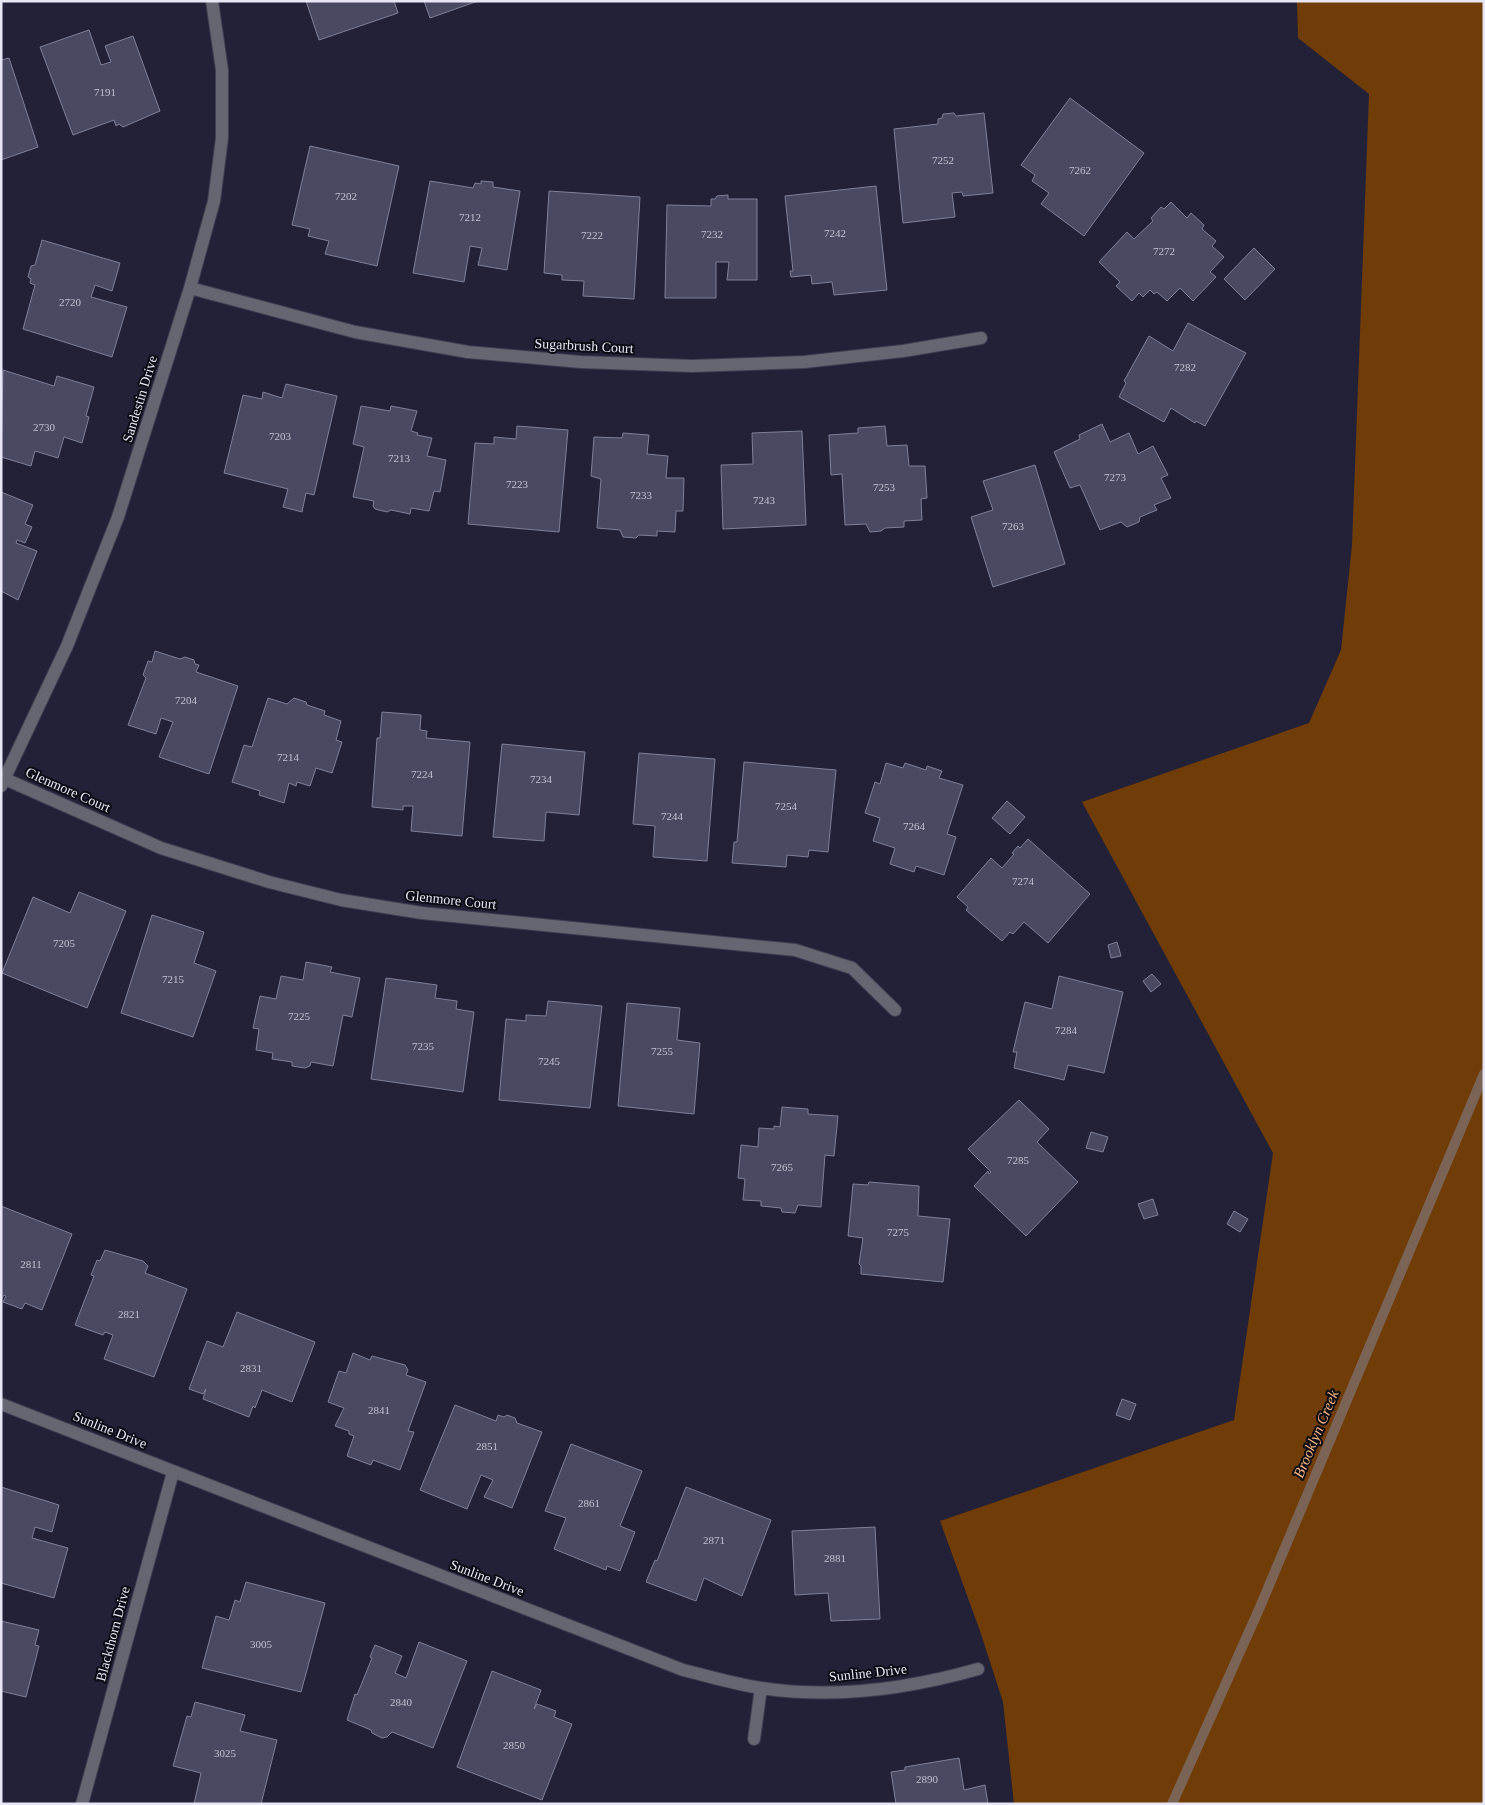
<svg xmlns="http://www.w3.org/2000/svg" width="1485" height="1805" font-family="'Times New Roman',serif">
	<rect width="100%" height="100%" fill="#222137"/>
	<path fill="#703c08" d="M1297,1H1484V1804H1014L1003,1702L980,1631L940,1521L1234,1420L1273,1153L1082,802L1309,723L1341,650L1352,545L1369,94L1298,38Z"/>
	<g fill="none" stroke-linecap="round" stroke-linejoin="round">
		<path stroke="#7b6456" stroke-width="10" d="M1172,1804L1260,1607L1484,1074"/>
	</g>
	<path fill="#4a4962" stroke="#7f809a" d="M306,1H394L398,13L319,40Z
		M424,1H478L430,18Z
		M89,30L101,65L111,62L105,46L133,36L160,111L123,127L119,124L116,126L114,120L73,135L40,47Z
		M9,58L38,147L1,160V60Z
		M1070,98L1144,153L1084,236L1041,204L1049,193L1032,181L1035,175L1021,165Z
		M954,113L956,116L984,113L993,193L963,196L962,192L952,193L955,217L903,223L894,129L938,124V119L942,118L943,114Z
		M310,146L399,166L377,266L325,254L329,241L308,236L310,229L292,225Z
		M430,181L473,188L475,183L481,184V181L493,182V187L520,191L507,270L478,265L482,248L470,246L464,282L413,273Z
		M876,186L887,290L834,295L832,282L812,284L811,275L791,277L790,271H793L785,196Z
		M549,191L640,197L634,299L583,296L584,281L562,280V275L544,273Z
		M728,195V199H757V280H727L729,262H716V298H665L667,205L711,206V199H715L717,196Z
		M1171,202L1187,218L1191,213L1204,225L1202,229L1216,241L1212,246L1224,257L1210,272L1216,277L1193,301L1180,288L1167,301L1157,292L1154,294L1150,290L1143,297L1139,293L1132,301L1116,286L1120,282L1099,262L1127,232L1134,239L1153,221L1151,218L1161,207L1164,209Z
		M42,240L120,263L112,291L95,285L91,297L127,307L112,357L23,329L35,285L30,283L31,279L28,277L31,266L35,265Z
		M1254,248L1275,269L1245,300L1224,279Z
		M1188,323L1246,353L1205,426L1196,421L1195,423L1171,408L1164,422L1119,397L1126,383L1124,381L1149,336L1173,351Z
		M3,370L54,386L57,376L94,387L86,416L89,417L82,443L64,437L58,458L35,451L31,466L1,457Z
		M286,384L337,396L314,495L306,493L302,512L283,507L288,489L224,473L243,395L262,399L263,392L282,398Z
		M361,406L390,411L391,406L417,411L411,431L418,433L417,435L432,438L427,456L446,460L440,492L434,491L429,511L411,508L410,514L391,510L387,512L375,509L373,506L374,501L353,497L364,447L353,444Z
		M1102,424L1110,442L1129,433L1138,454L1153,446L1168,475L1161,478L1171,498L1154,505L1157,510L1140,517L1139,522L1127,527L1121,522L1100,530L1080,485L1070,488L1054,452L1080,439L1079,435Z
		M517,426L568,430L559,532L468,524L475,443L494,444V437L516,439Z
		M885,426L887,446L907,445L909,466H925L927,498L921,499L922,520L904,521V527L885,528L881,531L870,532L866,524L845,525L842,474L831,475L829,435L858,433V428Z
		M802,431L806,525L723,529L721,465L753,464L752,433Z
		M623,433L649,435L647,454L668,456L666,478H684L683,511H676L675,532L657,531V536L639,535L636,538L623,537L620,530L597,528L601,479L591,476L594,437L622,438Z
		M1035,465L1065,564L993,587L971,517L993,510L983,481Z
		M1,492L33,505L25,524L32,527L25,543L17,540L16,543L37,551L18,600L1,591Z
		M155,651L180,659L185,657L194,660L195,664L199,665L196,672L238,686L209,774L159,757L173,722L161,718L156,734L128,725L146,678L143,675L148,661L152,662Z
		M268,698L287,704L294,698L306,702L307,705L325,711L324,715L341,721L336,740L342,742L332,773L316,768L310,786L297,782L296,786L289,783L284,803L259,795L260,791L232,782L244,745L252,747Z
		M382,712L421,715L420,730L427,731L426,738L470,742L462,836L411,831L413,806H403V810L372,807L377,738H380Z
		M502,744L585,752L579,815L546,812L544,841L493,837Z
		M639,753L715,759L707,861L653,857L655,826L633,824Z
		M744,762L836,770L828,852L809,850L808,857L787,855L786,867L732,863L734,842H737Z
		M886,763L903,768L905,763L926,770L927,766L942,771L939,778L963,785L947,834L956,837L944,875L916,866L914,872L890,864L895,848L873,841L880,818L865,813L875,782L880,784Z
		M1007,801L1025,817L1010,834L992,818Z
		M1028,839L1090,894L1048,943L1024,922L1013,934L1010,932L1002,941L966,910L968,907L957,897L991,858L1002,868L1014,854L1012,853L1018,846L1020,848Z
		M79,892L126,911L87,1008L2,973L33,897L70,913Z
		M152,915L204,932L194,963L216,971L193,1037L121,1013Z
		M1117,942L1121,956L1111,958L1108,945Z
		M306,962L332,967L330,972L360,978L352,1017L343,1015L333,1066L311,1062L310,1066L305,1068L292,1066V1062L272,1059L273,1053L256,1050L259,1029L253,1028L260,996L276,999L281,976L303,980Z
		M1152,974L1161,984L1151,992L1143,981Z
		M1059,976L1123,992L1104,1073L1068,1065L1064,1080L1014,1068L1017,1052H1013L1025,1002L1052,1009Z
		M386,978L437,985L435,998L457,1001L456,1009L474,1012L463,1092L371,1079Z
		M548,1001L602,1006L590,1108L499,1100L506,1019L526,1021V1015L546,1016Z
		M627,1003L680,1008L677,1040L700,1043L694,1114L618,1106Z
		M1019,1100L1049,1129L1037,1142L1078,1182L1026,1236L974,1186L988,1171L989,1174L991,1172L968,1149Z
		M782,1107L808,1109V1114L838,1116L834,1156L825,1155L821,1207L798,1205L795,1213L782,1212L781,1208L761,1206V1201L743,1200L745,1179L738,1178L741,1145L758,1147L759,1128L774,1129V1126L780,1127Z
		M1091,1132L1108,1137L1103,1152L1086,1148Z
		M869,1182L919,1186L918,1216L950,1219L943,1282L861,1274V1266L859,1264L863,1238L848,1236L853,1184L868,1185Z
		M1153,1199L1158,1215L1144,1219L1138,1204Z
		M1,1206L72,1234L42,1310L25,1303L22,1309L3,1302L6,1296L4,1295L1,1300Z
		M1234,1211L1248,1219L1240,1232L1227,1224Z
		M105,1250L143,1261L148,1266L145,1273L187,1289L154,1377L104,1359L113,1335L105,1332L103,1335L75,1325L94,1276L91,1275L97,1260L100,1261Z
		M237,1312L315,1342L292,1402L262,1390L255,1408L253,1406L249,1417L203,1399L206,1389L203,1394L189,1389L207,1341L223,1347Z
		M353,1353L370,1360L372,1356L405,1365L408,1370L406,1375L426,1382L408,1431L414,1432L400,1470L373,1460L371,1465L347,1456L354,1436L349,1434V1431L335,1426L344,1408L328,1402L339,1371L346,1373Z
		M1122,1399L1136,1404L1130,1420L1116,1415Z
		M455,1405L496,1421L498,1415L504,1417L507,1415L515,1418L517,1423L542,1432L512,1508L484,1497L493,1480L481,1475L467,1509L420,1490Z
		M571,1444L642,1471L620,1526L635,1532L620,1571L607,1566L606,1570L554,1549L566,1518L545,1511Z
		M1,1487L59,1505L52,1532L35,1527L32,1538L68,1548L54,1598L1,1583Z
		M686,1487L771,1520L742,1596L704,1578L696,1601L646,1582L655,1560L657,1561Z
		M875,1527L880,1619L831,1621L828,1593L795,1595L792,1531Z
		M246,1582L325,1603L301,1692L202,1668L216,1616L229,1620L235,1600L240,1602Z
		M1,1621L39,1630L35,1645L39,1646L26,1697L1,1691Z
		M419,1642L467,1661L433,1748L392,1732L387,1737L382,1738L372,1733L371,1730L347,1720L355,1694L357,1695L372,1658L370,1657L375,1645L402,1656L395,1673L406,1678Z
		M492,1671L541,1690L534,1709L537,1704L556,1711L554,1717L572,1724L542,1800L457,1767Z
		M195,1702L245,1715L240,1731L277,1740L261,1804H194L201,1773L173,1766L187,1716L191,1717Z
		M959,1758L964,1790L985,1785L988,1804H896L891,1772L905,1770V1767Z"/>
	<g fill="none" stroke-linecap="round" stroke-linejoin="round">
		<defs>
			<path id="street" d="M190,288L355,332L468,352L581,362L692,366L804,362L903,351L981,338
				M5,779L161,848L269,882L341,900L422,913L795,950L852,968L895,1010
				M1,786L67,646L118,517L190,288L214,201L222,138V70L212,1
				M1,1404L683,1670C708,1676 734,1684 761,1688C833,1699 908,1689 978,1669
				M754,1739L761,1688
				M82,1804L173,1472"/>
		</defs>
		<use href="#street" stroke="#3e3d52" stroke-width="14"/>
		<use href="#street" stroke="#656671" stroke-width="12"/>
	</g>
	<g text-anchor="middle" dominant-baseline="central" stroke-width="4" stroke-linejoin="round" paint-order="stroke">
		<g font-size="11" fill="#c0c0d1">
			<text x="105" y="92">7191</text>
			<text x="943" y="160">7252</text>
			<text x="1080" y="170">7262</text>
			<text x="346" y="196">7202</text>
			<text x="470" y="217">7212</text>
			<text x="835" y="233">7242</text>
			<text x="712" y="234">7232</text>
			<text x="592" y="235">7222</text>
			<text x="1164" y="251">7272</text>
			<text x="70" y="302">2720</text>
			<text x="1185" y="367">7282</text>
			<text x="44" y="427">2730</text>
			<text x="280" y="436">7203</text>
			<text x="399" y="458">7213</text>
			<text x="1115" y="477">7273</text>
			<text x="517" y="484">7223</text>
			<text x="884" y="487">7253</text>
			<text x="641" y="495">7233</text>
			<text x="764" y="500">7243</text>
			<text x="1013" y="526">7263</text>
			<text x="186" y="700">7204</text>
			<text x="288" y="757">7214</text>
			<text x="422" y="774">7224</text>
			<text x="541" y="779">7234</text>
			<text x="786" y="806">7254</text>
			<text x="672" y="816">7244</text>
			<text x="914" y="826">7264</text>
			<text x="1023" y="881">7274</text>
			<text x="64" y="943">7205</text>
			<text x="173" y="979">7215</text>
			<text x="299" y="1016">7225</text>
			<text x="1066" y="1030">7284</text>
			<text x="423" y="1046">7235</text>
			<text x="662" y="1051">7255</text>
			<text x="549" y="1061">7245</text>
			<text x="1018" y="1160">7285</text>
			<text x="782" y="1167">7265</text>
			<text x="898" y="1232">7275</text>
			<text x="31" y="1264">2811</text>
			<text x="129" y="1314">2821</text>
			<text x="251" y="1368">2831</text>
			<text x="379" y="1410">2841</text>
			<text x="487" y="1446">2851</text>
			<text x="589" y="1503">2861</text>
			<text x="714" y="1540">2871</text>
			<text x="835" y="1558">2881</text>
			<text x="261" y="1644">3005</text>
			<text x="401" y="1702">2840</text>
			<text x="514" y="1745">2850</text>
			<text x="225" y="1753">3025</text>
			<text x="927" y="1779">2890</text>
		</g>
		<g font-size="14" fill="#e7e7f6" stroke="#0c0c15">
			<text transform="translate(584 346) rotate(3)">Sugarbrush Court</text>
			<text transform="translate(140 399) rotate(-73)">Sandestin Drive</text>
			<text transform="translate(68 790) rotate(24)">Glenmore Court</text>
			<text transform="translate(451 900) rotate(6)">Glenmore Court</text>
			<text transform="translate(110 1430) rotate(22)">Sunline Drive</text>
			<text transform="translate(487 1578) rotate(21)">Sunline Drive</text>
			<text transform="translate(113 1634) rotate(-75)">Blackthorn Drive</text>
			<text transform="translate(868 1673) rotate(-6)">Sunline Drive</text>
		</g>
		<g font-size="15" font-style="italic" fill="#feb881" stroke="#0c0c15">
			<text transform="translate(1316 1434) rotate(-67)">Brooklyn Creek</text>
		</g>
	</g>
	<rect width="1485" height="1805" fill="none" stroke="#e7e7f6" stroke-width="5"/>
</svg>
